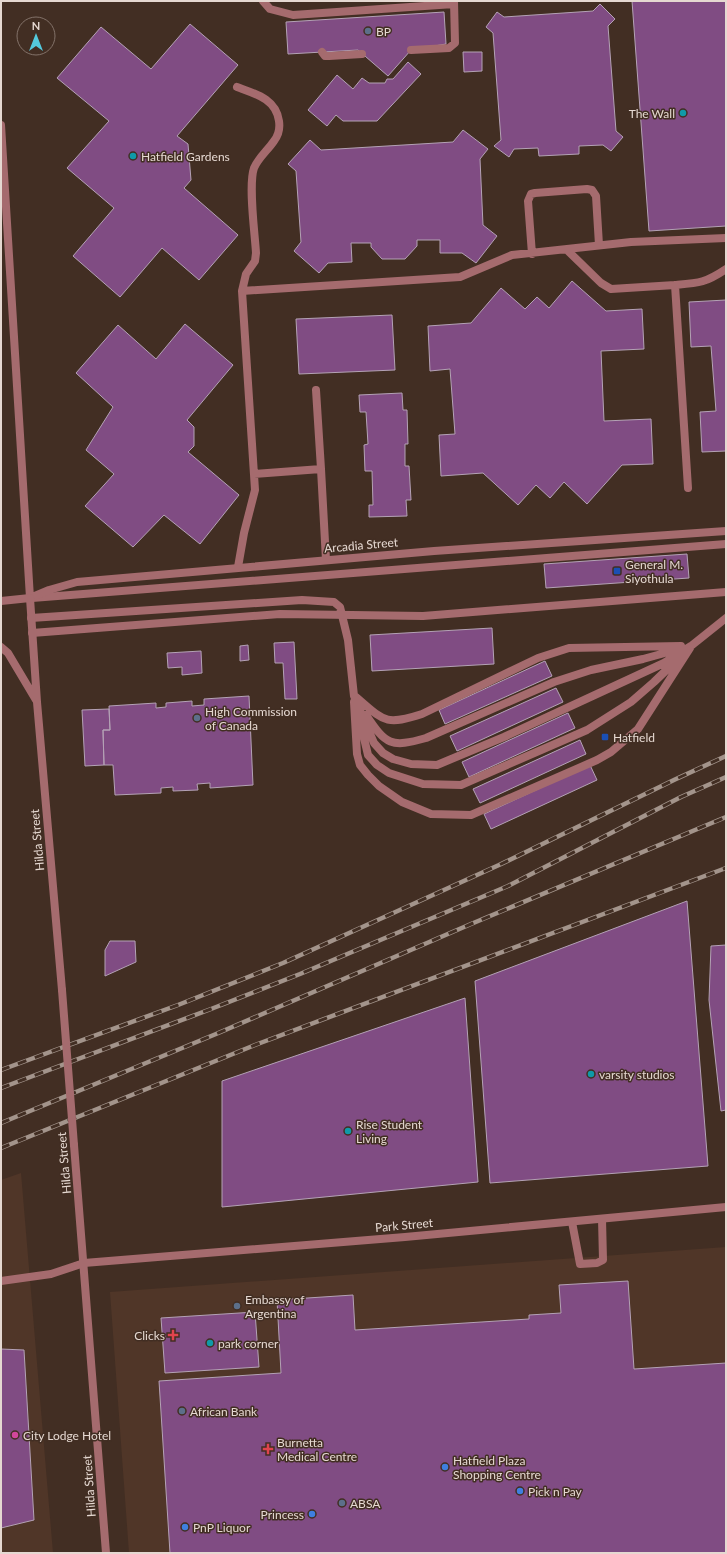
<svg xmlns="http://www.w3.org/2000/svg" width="727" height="1554" font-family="Lato,sans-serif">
	<rect width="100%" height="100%" fill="#422e23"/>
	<path fill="#503628" d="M21,1173L53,1553H1V1180Z
		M726,1247V1553H129L110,1292Z"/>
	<path fill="#804c83" stroke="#b4a2b5" d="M632,1H726V226L649,231Z
		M600,4L615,19L608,26L616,131L623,137L611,151L603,145L579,146V154L539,156L538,148L514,149L509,157L494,146L501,140L493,33L486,27L497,12L504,17L593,11Z
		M444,12L446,44L411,50L388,76L358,50L288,54L286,22Z
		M190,24L238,65L177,136L188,144L191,180L184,188L238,235L199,280L162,248L120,297L73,256L114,208L67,168L109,121L57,78L101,27L151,69Z
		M463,52H482V71L464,72Z
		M408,62L421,74L377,121H343L336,115L327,126L308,110L337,75L353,89L362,78L369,83H385L387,79H393Z
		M463,130L488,149L480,159L483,225L497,236L476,263L462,253H440V240H417V246L405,259H382L371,247V243H351L352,262L328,263L319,273L294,251L301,242L296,171L288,164L310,140L321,150L453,142Z
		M572,281L606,311L642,309L644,349L601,351L604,421L651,419L653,464L622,465L587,504L564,482L550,498L536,485L518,505L483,473L441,476L439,435L455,434L450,369L430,371L428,326L471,323L501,288L525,309L537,297L549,308Z
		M726,300V451L702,452L700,412L716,411L711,346L691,347L689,302Z
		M392,315L395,370L299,374L296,319Z
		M185,324L233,365L187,420L194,427V446L188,452L239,495L200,544L164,515L133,547L85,506L114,474L86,450L113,407L76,373L118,325L156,359Z
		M402,393L403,410H407L408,444H405V466H409L411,500H406L407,516L369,517V505H373L372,471H365L364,445L368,444L366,412H360L359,395Z
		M687,554L689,578L546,588L544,564Z
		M492,628L494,664L372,671L370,635Z
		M294,642L297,699H285L283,663H275L274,643Z
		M248,645L249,660L240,661V646Z
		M201,651L202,673L182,675V667L168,668L167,653Z
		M545,661L552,676L445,724L439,710Z
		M556,688L563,702L457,751L450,736Z
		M249,696L253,785L210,788V783L197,784L198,790L173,791V787L161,788V793L115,795L113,765H104L103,730H110L109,706L156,703V708L166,707V703L192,701V706L204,705V699Z
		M109,709L110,730H103L104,765L85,766L82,710Z
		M568,713L575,728L469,777L462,762Z
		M580,740L586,754L480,803L473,789Z
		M590,765L597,780L491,829L484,814Z
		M687,901L708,1166L490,1183L475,981Z
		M110,941H135L136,962L105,976V950Z
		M726,945V1110L721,1111L709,1000L711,946Z
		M465,998L478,1182L222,1207V1081Z
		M628,1281L634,1369L726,1363V1553H170L159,1381L281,1373L277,1300L353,1295L355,1330L529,1319V1315L561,1313L559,1285Z
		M255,1312L259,1367L165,1373L161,1318Z
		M1,1349L24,1350L34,1520L1,1528Z"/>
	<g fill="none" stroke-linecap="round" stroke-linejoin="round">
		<path stroke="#a56b6e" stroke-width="8" d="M263,1L270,9L293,15L454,4
			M411,50L449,48L455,43L454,1
			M322,52L325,56H329L362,54
			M237,87C256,94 276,99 279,121C280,128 278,136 274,141C268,150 258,158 254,168C248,185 255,234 256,253L255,261L246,274L242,291L255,490L244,533L238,567
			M567,250L601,283L611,289L675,285L688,488
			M532,254L528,201L531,194L535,193L587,189L592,190L596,196L599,245
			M675,285C699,283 705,283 726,269
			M242,291L460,277L512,255L631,242L726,238
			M321,469L326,560
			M254,474L321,469L316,390
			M32,598L726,544
			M31,618L302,600L334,602L340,607L348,640L354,696L374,743L383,753L393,759L411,764L437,765L504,737L664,663L691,646L726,618
			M356,697C384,721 385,726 422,714L538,658L569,648L681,646
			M354,702L357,754L360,765L368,775L379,786L402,802L431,814L471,815L597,760L611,752L638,729L690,648
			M366,715C386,745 391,748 426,738L554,682L591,670L643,659L683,648
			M359,717L368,755L377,765L389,773L423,784L461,785L587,730L631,702L654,682L679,658
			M572,1222L580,1264L597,1263L603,1260L602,1219
			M1,1281L51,1274L84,1263"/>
		<path stroke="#a56b6e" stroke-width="8" d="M1,125L30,598L49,590L77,582L434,551L726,531
			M32,633L280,614L423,616L726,592"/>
		<path stroke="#a56b6e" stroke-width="8" d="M1,601L30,598L37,702L62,990
			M1,647L8,653L36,700
			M74,1145L106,1553
			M84,1263L405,1237L726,1207"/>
		<defs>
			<path id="rail" d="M1,1070L178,1005L283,963L499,865L676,779L726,756
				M1,1088L211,1009L300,974L508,886L681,797L726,777
				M1,1123L216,1034L471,924L726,817
				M1,1148L255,1045L726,868"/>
		</defs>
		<use href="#rail" stroke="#a3948b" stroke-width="4.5"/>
		<use href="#rail" stroke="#422e23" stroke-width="3" stroke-dasharray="9" stroke-linecap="butt"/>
		<path stroke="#a56b6e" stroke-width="8" d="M62,990L74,1145"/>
	</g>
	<g fill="#5c6f8a" stroke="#422e23" stroke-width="1.5">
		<circle cx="368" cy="31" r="4"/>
		<circle cx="197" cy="718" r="4"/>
		<circle cx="237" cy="1306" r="4"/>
		<circle cx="182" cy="1411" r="4"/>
		<circle cx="342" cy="1503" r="4"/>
	</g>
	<g fill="#0f9aa8" stroke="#422e23" stroke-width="1.5">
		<circle cx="683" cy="113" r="4"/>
		<circle cx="133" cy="156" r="4"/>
		<circle cx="591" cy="1074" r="4"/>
		<circle cx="348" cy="1131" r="4"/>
		<circle cx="210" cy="1343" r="4"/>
	</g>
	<g fill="#1a4fb4" stroke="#422e23" stroke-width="1.5">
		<rect x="613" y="567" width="8" height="8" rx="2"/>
		<rect x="601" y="733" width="8" height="8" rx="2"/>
	</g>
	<g fill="#e0444e" stroke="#422e23" stroke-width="1.5">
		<path d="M171 1329h4v4h4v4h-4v4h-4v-4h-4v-4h4z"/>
		<path d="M266 1443h4v4h4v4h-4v4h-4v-4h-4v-4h4z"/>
	</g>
	<circle fill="#d1479c" stroke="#422e23" stroke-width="1.5" cx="15" cy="1435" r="4"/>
	<g fill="#3f7fe0" stroke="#422e23" stroke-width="1.5">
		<circle cx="445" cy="1467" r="4"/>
		<circle cx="520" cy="1491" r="4"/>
		<circle cx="312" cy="1514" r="4"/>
		<circle cx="185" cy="1527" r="4"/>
	</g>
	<g text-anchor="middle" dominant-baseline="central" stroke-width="3" stroke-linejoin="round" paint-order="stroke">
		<g font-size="12" fill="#e5d8d1" stroke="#422e23" text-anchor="start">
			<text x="376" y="31">BP</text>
			<text x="675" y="113" text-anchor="end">The Wall</text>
			<text x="141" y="156">Hatfield Gardens</text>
			<text x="625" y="564">General M.<tspan x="625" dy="14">Siyothula</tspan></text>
			<text x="205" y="711">High Commission<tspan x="205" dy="14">of Canada</tspan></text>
			<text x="613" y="737">Hatfield</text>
			<text x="599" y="1074">varsity studios</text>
			<text x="356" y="1124">Rise Student<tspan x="356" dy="14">Living</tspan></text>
			<text x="245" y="1299">Embassy of<tspan x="245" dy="14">Argentina</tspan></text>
			<text x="165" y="1335" text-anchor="end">Clicks</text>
			<text x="218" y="1343">park corner</text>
			<text x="190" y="1411">African Bank</text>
			<text x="23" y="1435">City Lodge Hotel</text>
			<text x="277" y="1442">Burnetta<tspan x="277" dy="14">Medical Centre</tspan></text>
			<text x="453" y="1460">Hatfield Plaza<tspan x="453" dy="14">Shopping Centre</tspan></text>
			<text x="528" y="1491">Pick n Pay</text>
			<text x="350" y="1503">ABSA</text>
			<text x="304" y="1514" text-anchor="end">Princess</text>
			<text x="193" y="1527">PnP Liquor</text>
		</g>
		<g font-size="12" fill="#e5d8d1" stroke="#422e23">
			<text transform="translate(361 545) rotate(-5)">Arcadia Street</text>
			<text transform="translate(37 840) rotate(-95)">Hilda Street</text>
			<text transform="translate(64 1163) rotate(-95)">Hilda Street</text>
			<text transform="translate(404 1225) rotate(-5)">Park Street</text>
			<text transform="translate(89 1486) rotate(-94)">Hilda Street</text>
		</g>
	</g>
	<rect width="727" height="1554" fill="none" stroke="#e5d8d1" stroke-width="4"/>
	<g transform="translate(36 36)"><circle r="19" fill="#422e23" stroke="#837269"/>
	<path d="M0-3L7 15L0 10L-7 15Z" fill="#54cadd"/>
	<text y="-6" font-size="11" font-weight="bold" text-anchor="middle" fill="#e5d8d1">N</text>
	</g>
</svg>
